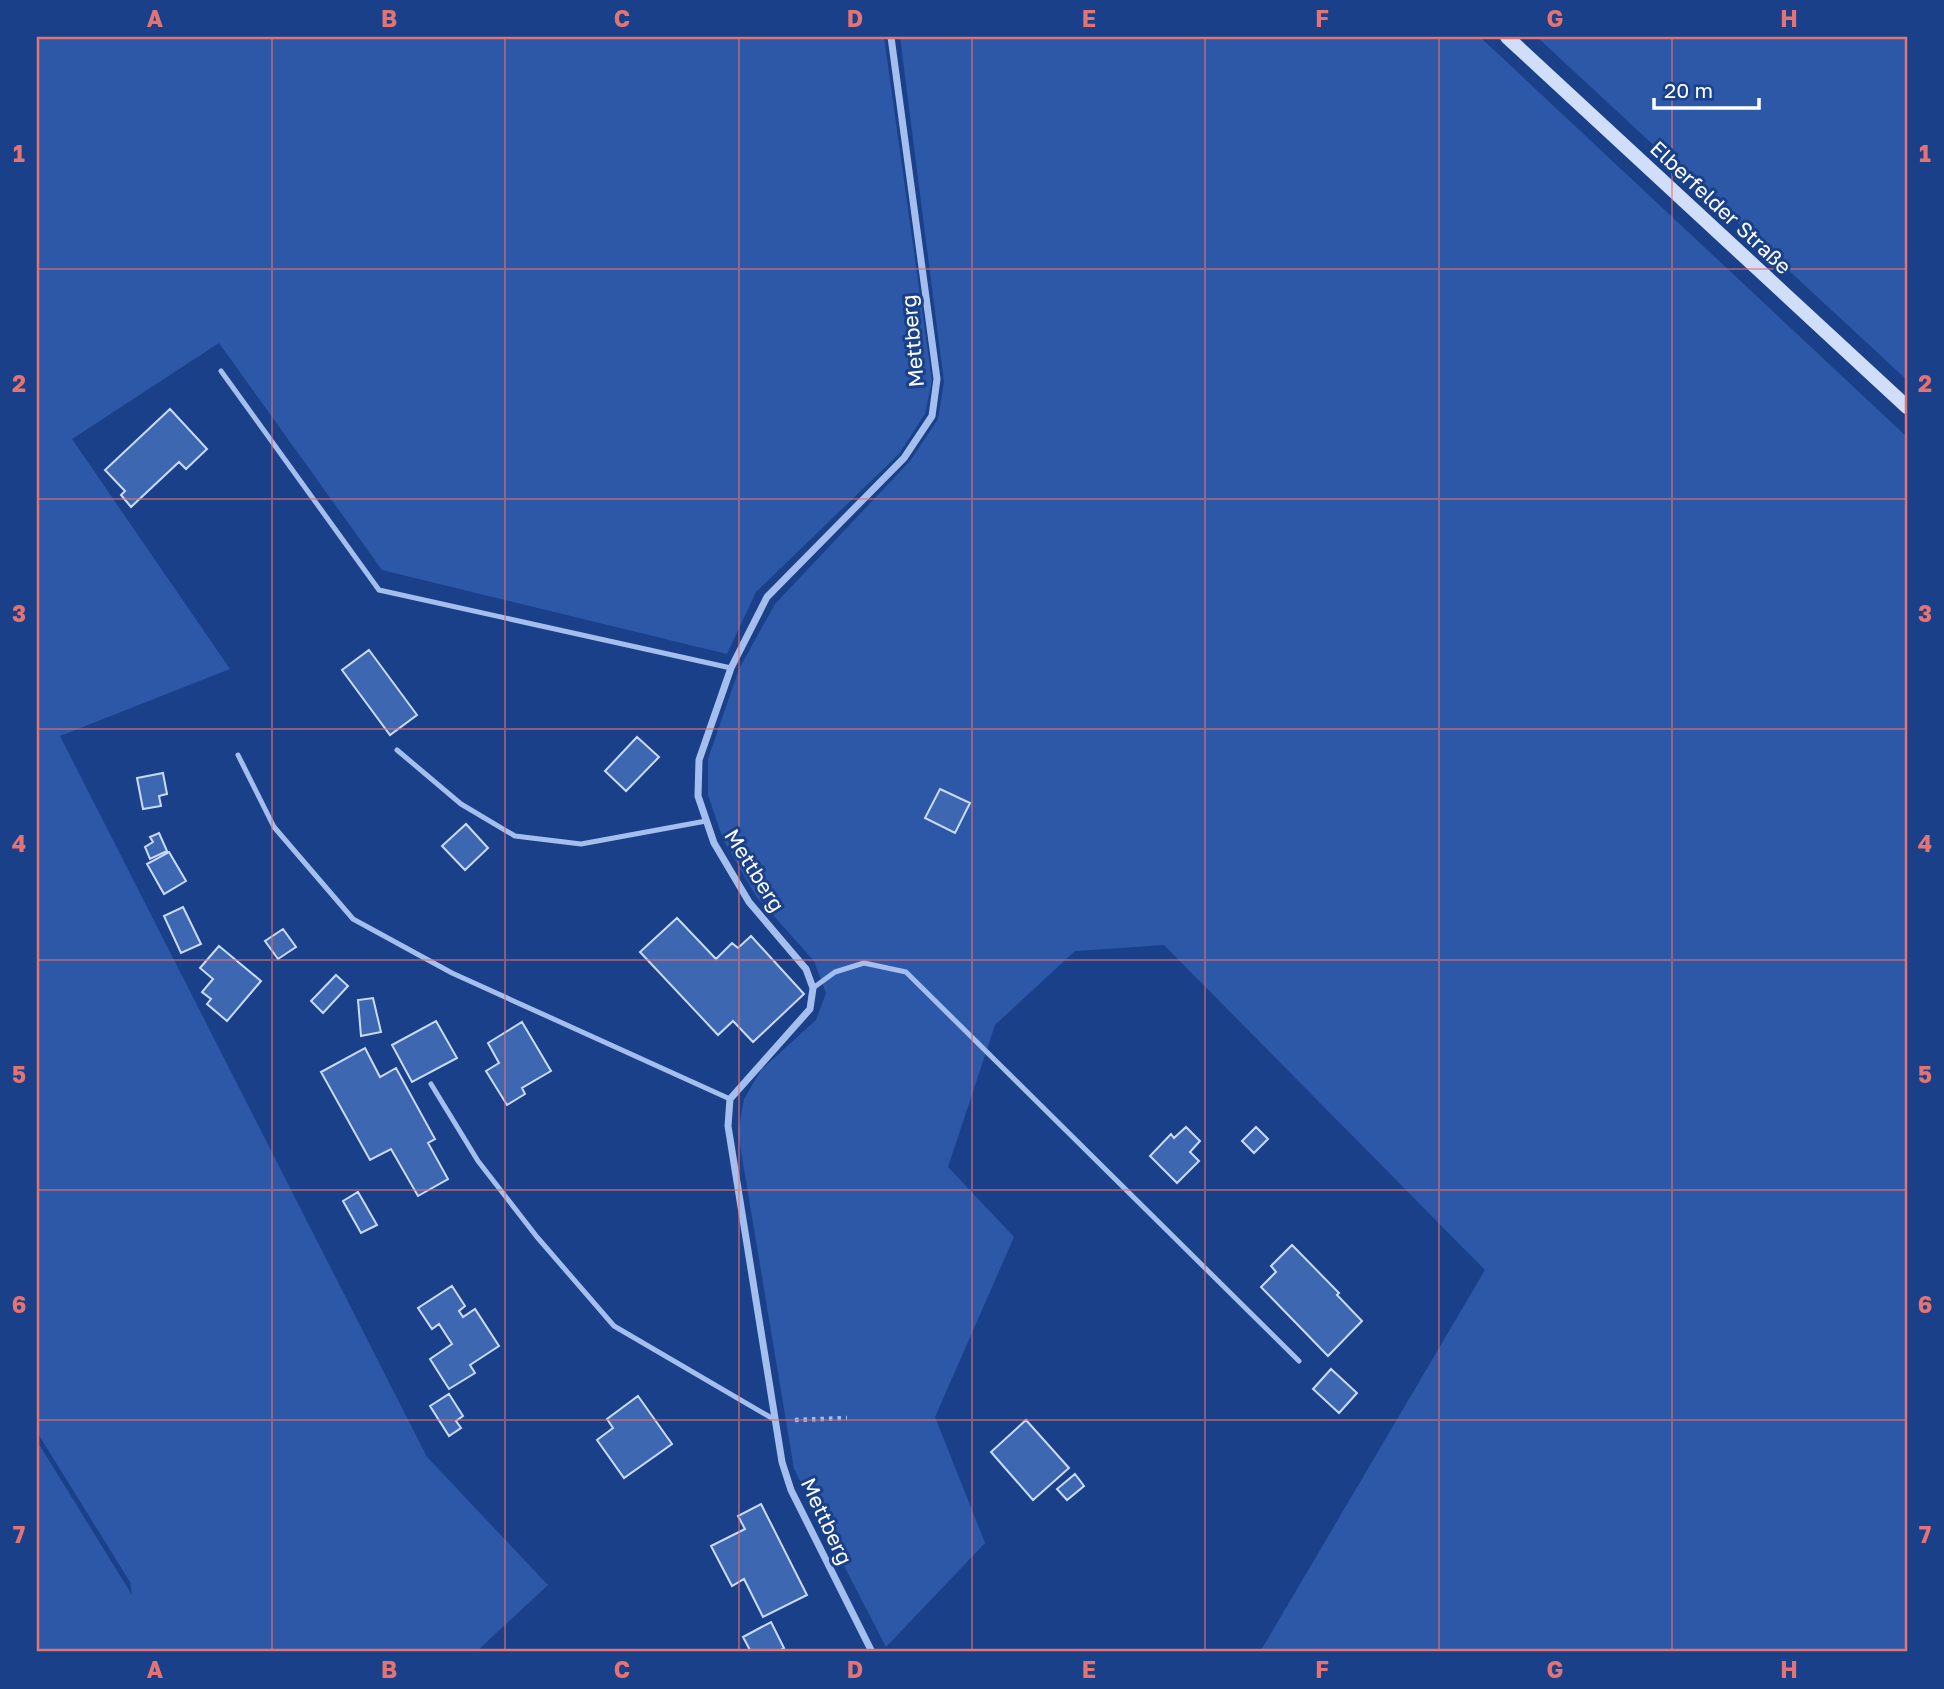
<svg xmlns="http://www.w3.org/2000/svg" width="1944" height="1689" font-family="'Golos Text',sans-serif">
	<rect width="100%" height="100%" fill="#1a408a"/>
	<path fill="#2d58a8" d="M37,37H884L932,381L925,414L899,454L756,592L727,654L382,570L219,343L72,439L230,669L60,736L427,1457L548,1585L476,1652H37V1441L132,1595L130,1582L37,1432Z
		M900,37H1480L1907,437V1652H1260L1485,1270L1164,945L1075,951L995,1025L948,1167L1014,1237L935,1417L985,1543L886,1647L794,1469L738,1133L744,1099L761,1070L816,1020L826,993L814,961L756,896L723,839L708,795V759L739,669L775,604L910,461L938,419L944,382Z
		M1537,37H1907V380Z"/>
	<path fill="#3e67b1" stroke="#cadbf9" stroke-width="2" d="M170,409L207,449L186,469L179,462L131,507L121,495L125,491L105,470Z
		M369,650L417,715L390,735L342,670Z
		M637,737L659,757L626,791L605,771Z
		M163,773L167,794L159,796L161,806L143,809L137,778Z
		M940,789L970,803L955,833L925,818Z
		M466,824L488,848L465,870L442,846Z
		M159,833L167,851L150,859L145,847L153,842L150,837Z
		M169,852L186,881L164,894L147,864Z
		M183,907L201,944L181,953L164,916Z
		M677,918L716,959L732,943L738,948L751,936L804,994L753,1042L733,1021L718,1035L640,952Z
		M283,929L296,947L278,959L265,941Z
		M219,946L261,981L227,1021L207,1004L211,999L202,992L213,979L200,968Z
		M336,975L348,986L323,1013L311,1001Z
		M373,998L381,1032L361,1036L358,1000Z
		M436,1021L457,1058L412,1082L392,1045Z
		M522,1022L551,1071L522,1088L525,1094L507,1105L486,1071L499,1063L488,1043Z
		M365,1048L380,1077L396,1068L435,1139L428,1143L448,1179L418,1196L391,1149L370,1160L321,1072Z
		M1186,1127L1200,1141L1190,1152L1199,1161L1177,1183L1150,1156L1171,1134L1174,1138Z
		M1256,1127L1268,1139L1254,1153L1242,1141Z
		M358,1192L377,1225L361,1233L343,1201Z
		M1292,1245L1339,1293L1337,1295L1362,1321L1328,1356L1261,1287L1276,1272L1271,1266Z
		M452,1286L465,1306L459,1311L463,1317L475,1309L499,1346L470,1365L475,1373L449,1389L430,1359L452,1344L439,1324L432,1329L418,1308Z
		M1331,1369L1357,1393L1339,1413L1313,1389Z
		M449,1394L463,1416L456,1421L461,1428L449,1436L430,1406Z
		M638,1396L672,1444L624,1478L597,1440L613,1428L607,1419Z
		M1026,1420L1069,1468L1033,1500L991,1452Z
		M1075,1474L1084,1486L1067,1500L1057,1489Z
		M761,1504L807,1595L763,1617L744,1579L732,1586L711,1546L745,1529L738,1516Z
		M771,1622L784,1648L777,1652H751L743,1637Z"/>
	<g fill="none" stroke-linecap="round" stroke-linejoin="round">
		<path stroke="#a4beed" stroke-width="4.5" stroke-dasharray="3.5 5" stroke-linecap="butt" d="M795,1420L847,1418"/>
		<path stroke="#a4beed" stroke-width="5" d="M221,371L379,590L731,668
			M397,750L461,804L515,836L581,844L706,821
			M238,755L274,827L353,919L452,973L730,1099
			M813,988L835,972L864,963L906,972L1299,1361
			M431,1084L478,1161L537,1237L614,1326L775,1420"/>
		<path stroke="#a4beed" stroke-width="7" d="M872,1652L791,1490L782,1462L728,1126L730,1099L810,1009L813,988L806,969L749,902L714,843L698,796L699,760L731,668L767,597L904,458L932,416L937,379L891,37"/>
		<path stroke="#d1def9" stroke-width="14" d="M1507,37L1907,407"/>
	</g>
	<path fill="none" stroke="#e47373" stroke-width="2" stroke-opacity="0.55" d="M272,37V1652M505,37V1652M739,37V1652M972,37V1652M1205,37V1652M1439,37V1652M1672,37V1652M37,269H1907M37,499H1907M37,729H1907M37,960H1907M37,1190H1907M37,1420H1907"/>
	<g text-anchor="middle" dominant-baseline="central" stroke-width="6" stroke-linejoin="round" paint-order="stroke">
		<g font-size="21" fill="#fff" stroke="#1a408a">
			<text transform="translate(1721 207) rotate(43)">Elberfelder Straße</text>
			<text transform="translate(912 341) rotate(-95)">Mettberg</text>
			<text transform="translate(755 870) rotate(58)">Mettberg</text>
			<text transform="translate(827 1521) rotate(65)">Mettberg</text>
		</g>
	</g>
	<rect width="1944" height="1689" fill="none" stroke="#1a408a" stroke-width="77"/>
	<path d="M1654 98v10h105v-10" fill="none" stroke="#ffffff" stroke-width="3.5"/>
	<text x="1664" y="98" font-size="21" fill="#ffffff" stroke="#1a408a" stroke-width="5" paint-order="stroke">20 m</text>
	<rect x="38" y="38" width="1868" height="1612" fill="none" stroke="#e47373" stroke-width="2.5"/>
	<g font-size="23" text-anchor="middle" font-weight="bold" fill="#e47373">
		<text x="155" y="27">A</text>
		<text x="389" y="27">B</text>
		<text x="622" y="27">C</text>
		<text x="855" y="27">D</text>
		<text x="1089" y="27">E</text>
		<text x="1322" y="27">F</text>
		<text x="1555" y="27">G</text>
		<text x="1789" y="27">H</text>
		<text x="19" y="162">1</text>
		<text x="1925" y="162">1</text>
		<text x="19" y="392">2</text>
		<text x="1925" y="392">2</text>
		<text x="19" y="622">3</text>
		<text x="1925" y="622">3</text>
		<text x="19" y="852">4</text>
		<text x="1925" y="852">4</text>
		<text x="19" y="1083">5</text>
		<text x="1925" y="1083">5</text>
		<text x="19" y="1313">6</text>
		<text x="1925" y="1313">6</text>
		<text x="19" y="1543">7</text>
		<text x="1925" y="1543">7</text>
		<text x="155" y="1678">A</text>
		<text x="389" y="1678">B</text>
		<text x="622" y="1678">C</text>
		<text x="855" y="1678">D</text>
		<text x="1089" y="1678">E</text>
		<text x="1322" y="1678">F</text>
		<text x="1555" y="1678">G</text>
		<text x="1789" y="1678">H</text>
	</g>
</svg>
